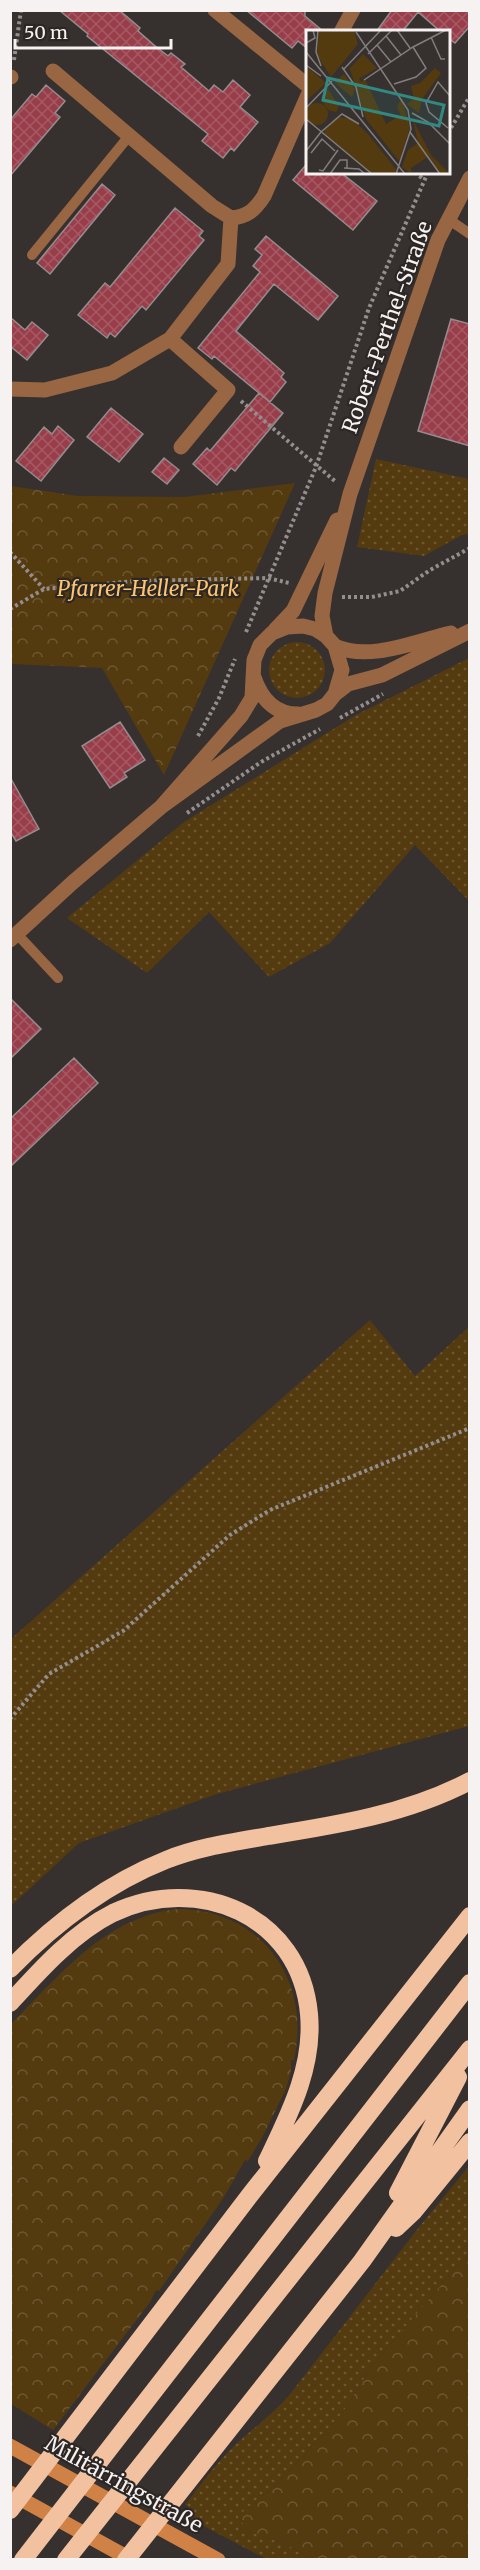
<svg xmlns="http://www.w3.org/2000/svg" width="480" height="2570" font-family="Merriweather,serif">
	<defs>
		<pattern id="grass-dots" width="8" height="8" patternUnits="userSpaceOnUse" patternTransform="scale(1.5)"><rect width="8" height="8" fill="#543a0f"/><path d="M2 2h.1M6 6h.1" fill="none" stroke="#6d5732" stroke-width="1.8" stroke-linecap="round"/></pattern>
		<pattern id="forest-crowns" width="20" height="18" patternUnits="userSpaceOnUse" patternTransform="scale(1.5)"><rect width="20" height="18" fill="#543a0f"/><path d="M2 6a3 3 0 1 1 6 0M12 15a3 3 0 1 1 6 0" fill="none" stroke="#6d5732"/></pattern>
		<pattern id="building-cross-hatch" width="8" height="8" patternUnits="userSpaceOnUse" patternTransform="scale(1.5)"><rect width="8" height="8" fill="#983d4a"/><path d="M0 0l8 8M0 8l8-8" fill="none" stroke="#a75a65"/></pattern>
	</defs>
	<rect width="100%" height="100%" fill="#36302f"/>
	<path fill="url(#grass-dots)" d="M376,459L469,479V534L462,535L424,556L357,547Z
		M269 670a28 28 0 1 1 56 0a28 28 0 1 1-56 0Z
		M469,658V901L415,845L330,943L269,977L209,912L147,973L67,918L184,822L356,715Z
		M370,1320L415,1376L469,1327V1726L217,1794L79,1843L11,1906V1639Z
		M469,2166V2253L373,2364L343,2412L280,2481L238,2516L248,2531L286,2544L311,2559H266L183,2515L189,2508L185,2505C201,2484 217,2462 236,2444C256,2426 273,2414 291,2393L419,2227Z"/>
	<path fill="url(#forest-crowns)" d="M295,483L164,775L102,668L11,664V486L78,496L184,497Z
		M177,1909C261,1909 312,1980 294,2060H291V2072L286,2089L263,2136L248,2161L245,2160L224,2197L159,2291L156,2290L150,2302L53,2430L11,2404V2024C59,1976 105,1917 177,1909Z
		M469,2253V2559H311L286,2544L248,2531L238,2516L280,2481L343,2412L373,2364Z"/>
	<path fill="url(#building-cross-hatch)" stroke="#948d8d" stroke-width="1.5" d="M59,10H119L140,28L138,31L154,45L168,56L171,53L185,64L181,67L209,91L214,85L223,92L233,80L250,95L240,107L258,122L234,151L231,148L223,158L202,141L208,134L87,36L88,34Z
		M246,10H305V16L324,32H308V49L298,41L292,48Z
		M392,10H470V26L455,43L448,38V32H441L418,12L402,32H376Z
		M46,85L65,101L55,113L60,117L10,176V120L32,94L36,97Z
		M305,166L308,172H340L377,201L353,230L293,180Z
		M102,184L115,195L50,274L37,263Z
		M175,208L203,231L199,236L204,240L146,310L142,306L115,337L110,333L107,338L78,315L105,283L110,287Z
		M266,236L338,296L318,320L274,284L236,331L284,373L281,377L286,382L270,402L214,356L212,359L198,348L260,272L253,266L262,255L255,249Z
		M10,317L25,330L32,322L48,335L27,360L10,346Z
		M451,319L470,324V446L418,431Z
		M259,393L283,413L235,471L231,468L217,485L193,464L207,448L210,451Z
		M111,408L143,434L119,462L87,437Z
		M58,426L74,440L41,481L16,461L44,427L52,434Z
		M164,458L179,470L167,484L152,472Z
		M120,722L145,760L124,773L127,777L110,788L82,746Z
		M10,777L39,829L16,841L10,831Z
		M10,998L41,1029L10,1059Z
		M74,1058L98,1083L10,1167V1119Z"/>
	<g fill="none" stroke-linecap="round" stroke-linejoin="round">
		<path stroke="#948f8e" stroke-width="4" stroke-dasharray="3 3" stroke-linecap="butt" d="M14,60L21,10
			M448,133L470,96
			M415,172L424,180
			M241,401L336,482
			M10,552L44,589
			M342,597H372L400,591L430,570L470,548
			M10,609L44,589L137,581L268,578L289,583
			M246,632L316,467L369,308L428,172
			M340,718L383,694
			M198,736L219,698L235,659
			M187,813L261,762L320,729
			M10,1719L49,1674L123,1631L230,1535L270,1510L470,1428"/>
		<path stroke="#986642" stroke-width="10" d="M448,219L470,234
			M32,255L129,136
			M17,934L58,978"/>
		<path stroke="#986642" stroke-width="15" d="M215,10L308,86
			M341,32L353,10
			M53,71L212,206L231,218
			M10,77H11
			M231,218C247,217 255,210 264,196L308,95
			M170,339L228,390L181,447
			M10,389L45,390L112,373L170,339L228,264L231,218"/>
		<path stroke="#986642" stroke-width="15" d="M275,630L293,611L337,520
			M326,636L322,616L325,593L350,494L438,240L470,178
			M335,646C369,662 416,641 451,633
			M254,677C261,698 274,714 298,714
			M335,694L348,684L382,675L470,631
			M10,940L72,883L161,807L280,721L316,710L327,704L335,694L342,670L335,646L326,636L315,629L303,626L287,627L272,633L260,645L254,660L252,698L241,716L161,807"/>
		<path stroke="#d08145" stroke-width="15" d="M10,2446L218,2560
			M10,2493L132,2560"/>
		<path stroke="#f2c19f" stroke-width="18" d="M10,1969C54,1924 108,1883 166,1860C198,1847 234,1842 268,1836C337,1825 407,1814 470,1781
			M10,2003C40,1970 73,1933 113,1913C198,1873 300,1915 309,2014C314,2067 289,2115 267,2161
			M398,2193L458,2077
			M396,2228L413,2212L470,2142
			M10,2510L250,2195L470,1916
			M23,2560L470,1983
			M66,2560L470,2049
			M126,2560L362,2261L470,2109"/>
	</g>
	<g text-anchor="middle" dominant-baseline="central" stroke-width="4.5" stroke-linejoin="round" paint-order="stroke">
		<g font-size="21" fill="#f5f2f1" stroke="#2c2725">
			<text transform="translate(387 327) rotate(-70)">Robert-Perthel-Straße</text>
			<text transform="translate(124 2484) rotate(29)">Militärringstraße</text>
		</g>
		<g font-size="21" font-style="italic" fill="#fdc570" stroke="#2c2725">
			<text x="148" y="588">Pfarrer-Heller-Park</text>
		</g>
	</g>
	<g transform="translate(306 30)">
		<rect width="144" height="144" fill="#36302f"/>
		<path d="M43,36L55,52L59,49L80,94L95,85L91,77L96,68L104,98L93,131L60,89ZM33,87L46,89L61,103L90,139L89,144H67L19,104L18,100Z" fill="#543a0f"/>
		<path d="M13,0H48L52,14L25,47L11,25ZM0,36L20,53L0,71ZM129,38L135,43L116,69L113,83L101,74L108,69L105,56L114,53ZM38,44L49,59L46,67L28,52ZM22,59L33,76L30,82L22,80L15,70ZM0 84a11 11 0 1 1 22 0a11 11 0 1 1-22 0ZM107,90L125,125L144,144H134L123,126L105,138L106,144L96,137L102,120L112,113Z" fill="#543a0f"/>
		<path d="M57,24L71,38L51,50L43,39Z" fill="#543a0f"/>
		<path fill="none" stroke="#827e7d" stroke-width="1.5" d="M12,0L10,22L15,36M91,0L104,18M50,2L102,80L105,99L90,144M80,6L95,25M125,7L135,29H139M0,13L9,8L7,0M71,15L85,32M0,22L99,144M62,24L86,0M0,35L15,46M36,37L50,57L57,87M37,40L75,0M58,50L107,17L140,0M88,54L110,47L120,38L107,17M0,78L26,51M106,83L122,92L144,114M0,89L66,144M142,98L123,82L120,73L132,52L144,66M15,102L36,84L53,94M104,102L134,144M0,121L15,102M5,123L16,109L29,121M38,138L53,139L59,144M13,140L17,141L32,120M24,144L34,130H41V138"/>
		<path fill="#328982" fill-opacity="0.15" stroke="#328982" stroke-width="3" d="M22,48L138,75L133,96L17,70Z"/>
		<rect width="144" height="144" fill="none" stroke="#f5f2f1" stroke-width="3"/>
	</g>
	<rect width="480" height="2570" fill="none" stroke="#f5f2f1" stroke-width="24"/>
	<path d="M15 39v9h156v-9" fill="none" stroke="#f5f2f1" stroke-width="3"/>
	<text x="24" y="39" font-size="18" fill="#f5f2f1" stroke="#2c2725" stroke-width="4.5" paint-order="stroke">50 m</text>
</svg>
